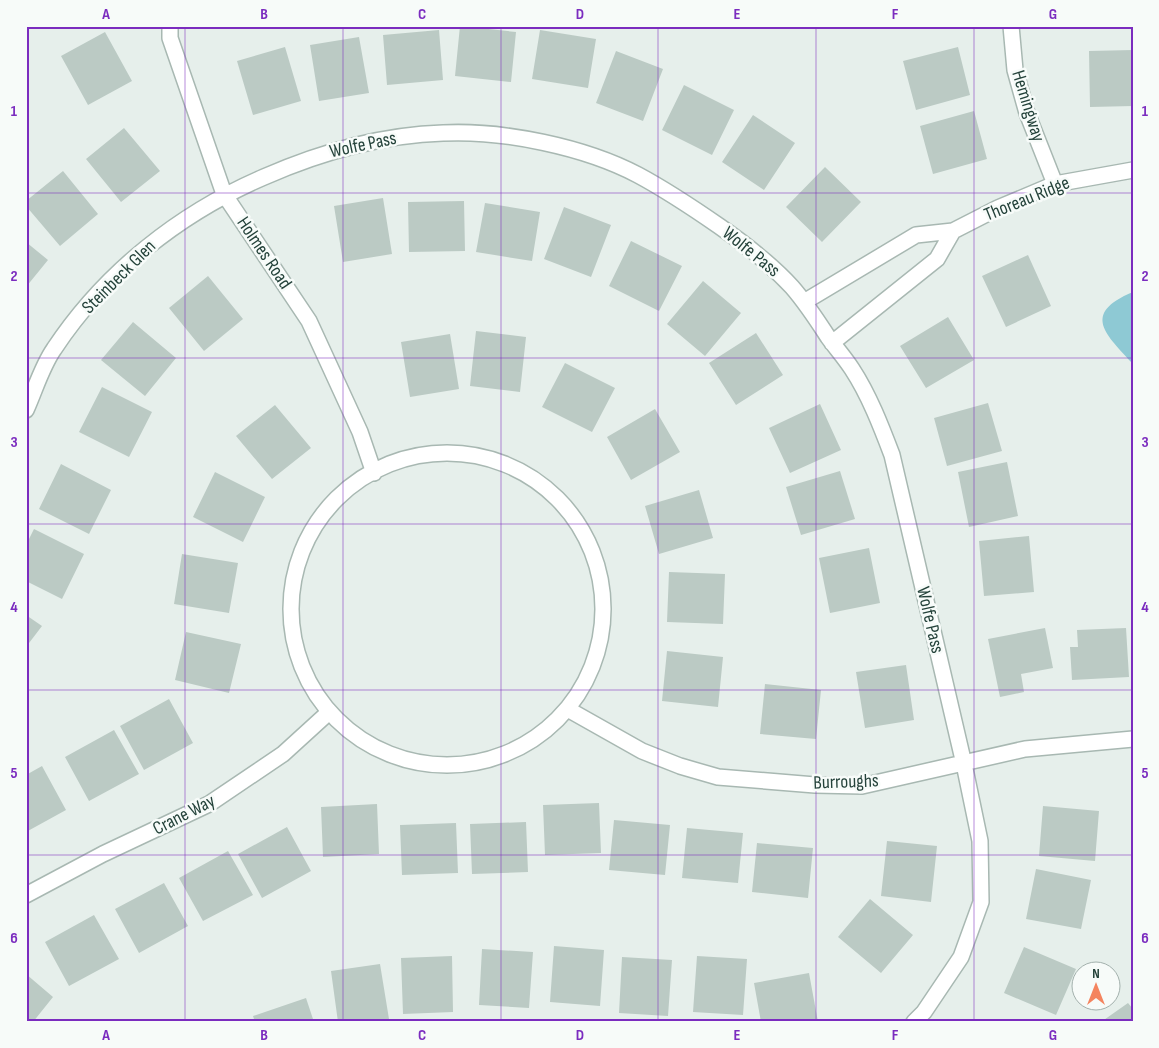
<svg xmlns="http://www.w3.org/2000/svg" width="1159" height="1048" font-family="'Sofia Sans Condensed',sans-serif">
	<rect width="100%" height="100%" fill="#e6efeb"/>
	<path fill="#8ec9d4" d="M1133,292V364C1107,335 1080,314 1133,292Z"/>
	<path fill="#bbcac4" d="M460,26L516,32L511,82L455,76Z
		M439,30L443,80L387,85L383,35Z
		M540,30L596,39L588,88L532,79Z
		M105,32L132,81L88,105L61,56Z
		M359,37L369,93L319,101L310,45Z
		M285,47L301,101L253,115L237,61Z
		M958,47L970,95L916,110L903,61Z
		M1133,50V106L1090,107L1089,51Z
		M616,51L663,69L643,121L596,103Z
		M684,85L734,110L712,155L662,130Z
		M974,111L987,159L933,174L920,126Z
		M753,115L795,143L764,190L722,162Z
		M124,128L160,171L121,202L86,159Z
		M825,167L861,202L822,242L786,207Z
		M63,171L98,214L60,246L26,206V201Z
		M383,198L392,254L343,262L334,206Z
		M464,201L465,251L409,252L408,202Z
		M485,203L540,212L532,261L476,252Z
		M564,207L611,225L591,277L544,259Z
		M631,241L682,266L659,311L609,286Z
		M26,242L48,260L26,287Z
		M1028,255L1051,306L1006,327L982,276Z
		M208,276L243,319L204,351L169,308Z
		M703,281L741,313L705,356L667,324Z
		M948,317L974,360L926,388L900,346Z
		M133,322L176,358L145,396L101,360Z
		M476,331L526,337L520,392L470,386Z
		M756,333L783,375L736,405L709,363Z
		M450,334L459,389L410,397L401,342Z
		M565,363L615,388L592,432L542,407Z
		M102,387L152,412L129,457L79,432Z
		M988,403L1002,451L947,466L934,418Z
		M820,404L841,450L790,473L769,428Z
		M275,405L311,448L272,479L236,436Z
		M655,409L680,452L631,480L607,437Z
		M1007,462L1018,516L969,527L958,472Z
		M61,464L111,490L89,534L39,509Z
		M840,471L855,519L801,535L786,487Z
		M215,472L265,497L243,542L193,517Z
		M699,490L713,538L659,554L645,506Z
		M34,529L84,554L62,599L26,581V545Z
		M1029,536L1034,592L984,596L979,541Z
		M869,548L880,603L830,613L819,558Z
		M182,554L238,563L229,613L174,604Z
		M669,572L725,574L723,624L667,622Z
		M26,615L42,626L26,647Z
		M1045,628L1053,668L1021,674L1024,692L1000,697L988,639Z
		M1126,628L1129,677L1072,680L1070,647H1078L1077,630Z
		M186,632L241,644L229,693L175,680Z
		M667,651L723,657L718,707L662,701Z
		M906,665L914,720L865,728L856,672Z
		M765,684L821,690L816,739L760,734Z
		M169,699L193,743L144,770L120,726Z
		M114,730L139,774L89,801L65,757Z
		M42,766L66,810L26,832V775Z
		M599,803L601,853L545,855L543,805Z
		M377,804L379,854L323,857L321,807Z
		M1043,806L1099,811L1095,861L1039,856Z
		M614,820L670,825L665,875L609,870Z
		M526,822L528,872L472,874L470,824Z
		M456,823L458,873L402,875L400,825Z
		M287,827L311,871L262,898L238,854Z
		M687,828L743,833L738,883L682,878Z
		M887,841L937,846L931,902L881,896Z
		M757,843L813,848L808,898L752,892Z
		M228,851L253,895L203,921L179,878Z
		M1036,869L1091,880L1081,929L1026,919Z
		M164,883L188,926L139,953L115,909Z
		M870,899L913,935L881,973L838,937Z
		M94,915L119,959L69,986L45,942Z
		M554,946L604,950L600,1006L550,1002Z
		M1024,947L1076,969L1056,1015L1004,993Z
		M482,949L533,952L529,1008L479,1005Z
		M452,956L453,1012L403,1014L401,958Z
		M697,956L747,959L743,1015L693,1012Z
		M622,957L672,960L668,1016L619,1013Z
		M380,964L389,1019L338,1022L331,971Z
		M809,973L818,1022H761L754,983Z
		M26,974L53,997L33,1022H26Z
		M306,998L314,1022H255L253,1016Z
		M1128,1003L1133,1009V1022H1101Z"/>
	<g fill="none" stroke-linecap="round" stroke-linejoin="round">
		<defs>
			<path id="street" d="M170,26V38L224,194L309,321L360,432L374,473
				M1011,26L1015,70L1027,113L1055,184
				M804,302L916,235L953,231L998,208L1055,184L1133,170
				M832,343L937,259L953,231
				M26,410C35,390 42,366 54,349C105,272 180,213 264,177C321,152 380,135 443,133C503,130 585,147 638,175C666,190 693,208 719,226C745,244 771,264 792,287C806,303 817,320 828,337C836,348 845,358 852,369C869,395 881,426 892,455L964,764L980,841L981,902L961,957L924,1012L914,1022
				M291 609a156 156 0 1 1 312 0a156 156 0 1 1-312 0Z
				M571,711L642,751L680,766L718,777L815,785L862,786L1025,749L1133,739
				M26,895L103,854L209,804L283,754L328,713"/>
		</defs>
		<use href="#street" stroke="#a8b8b2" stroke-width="18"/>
		<use href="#street" stroke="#fff" stroke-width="15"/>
	</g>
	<path fill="none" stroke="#7b2cbf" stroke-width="1" stroke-opacity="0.55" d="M185,26V1022M343,26V1022M501,26V1022M658,26V1022M816,26V1022M974,26V1022M26,193H1133M26,358H1133M26,524H1133M26,690H1133M26,855H1133"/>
	<g text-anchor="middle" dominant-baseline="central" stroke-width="5" stroke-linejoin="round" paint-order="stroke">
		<g font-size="19" fill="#24423a" stroke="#f7fbf9">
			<text transform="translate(1028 106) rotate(73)">Hemingway</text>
			<text transform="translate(363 145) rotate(-12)">Wolfe Pass</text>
			<text transform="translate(1027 199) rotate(-22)">Thoreau Ridge</text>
			<text transform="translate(751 252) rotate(39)">Wolfe Pass</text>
			<text transform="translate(264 253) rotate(56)">Holmes Road</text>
			<text transform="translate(119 277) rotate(-45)">Steinbeck Glen</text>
			<text transform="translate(930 620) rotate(77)">Wolfe Pass</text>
			<text transform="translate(846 782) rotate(-2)">Burroughs</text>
			<text transform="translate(184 815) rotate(-27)">Crane Way</text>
		</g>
	</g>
	<rect width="1159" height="1048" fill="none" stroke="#f7fbf9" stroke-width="55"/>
	<g transform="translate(1096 986)"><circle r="24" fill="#f7fbf9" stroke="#a3b1ad"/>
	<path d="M0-4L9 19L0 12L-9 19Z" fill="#f4845f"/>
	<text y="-8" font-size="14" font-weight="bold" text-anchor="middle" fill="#24423a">N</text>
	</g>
	<rect x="28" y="28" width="1104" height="992" fill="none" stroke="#7b2cbf" stroke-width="2"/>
	<g font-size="16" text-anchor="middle" font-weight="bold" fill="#7b2cbf">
		<text x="106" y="19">A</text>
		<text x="264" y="19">B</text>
		<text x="422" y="19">C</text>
		<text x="580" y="19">D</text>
		<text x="737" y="19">E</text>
		<text x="895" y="19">F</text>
		<text x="1053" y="19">G</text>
		<text x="14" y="116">1</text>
		<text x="1145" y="116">1</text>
		<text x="14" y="281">2</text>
		<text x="1145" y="281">2</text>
		<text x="14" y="447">3</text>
		<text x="1145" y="447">3</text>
		<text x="14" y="612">4</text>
		<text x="1145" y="612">4</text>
		<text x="14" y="778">5</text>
		<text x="1145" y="778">5</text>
		<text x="14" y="943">6</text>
		<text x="1145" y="943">6</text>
		<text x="106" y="1040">A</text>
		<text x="264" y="1040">B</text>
		<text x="422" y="1040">C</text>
		<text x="580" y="1040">D</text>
		<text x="737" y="1040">E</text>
		<text x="895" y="1040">F</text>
		<text x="1053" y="1040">G</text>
	</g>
</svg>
